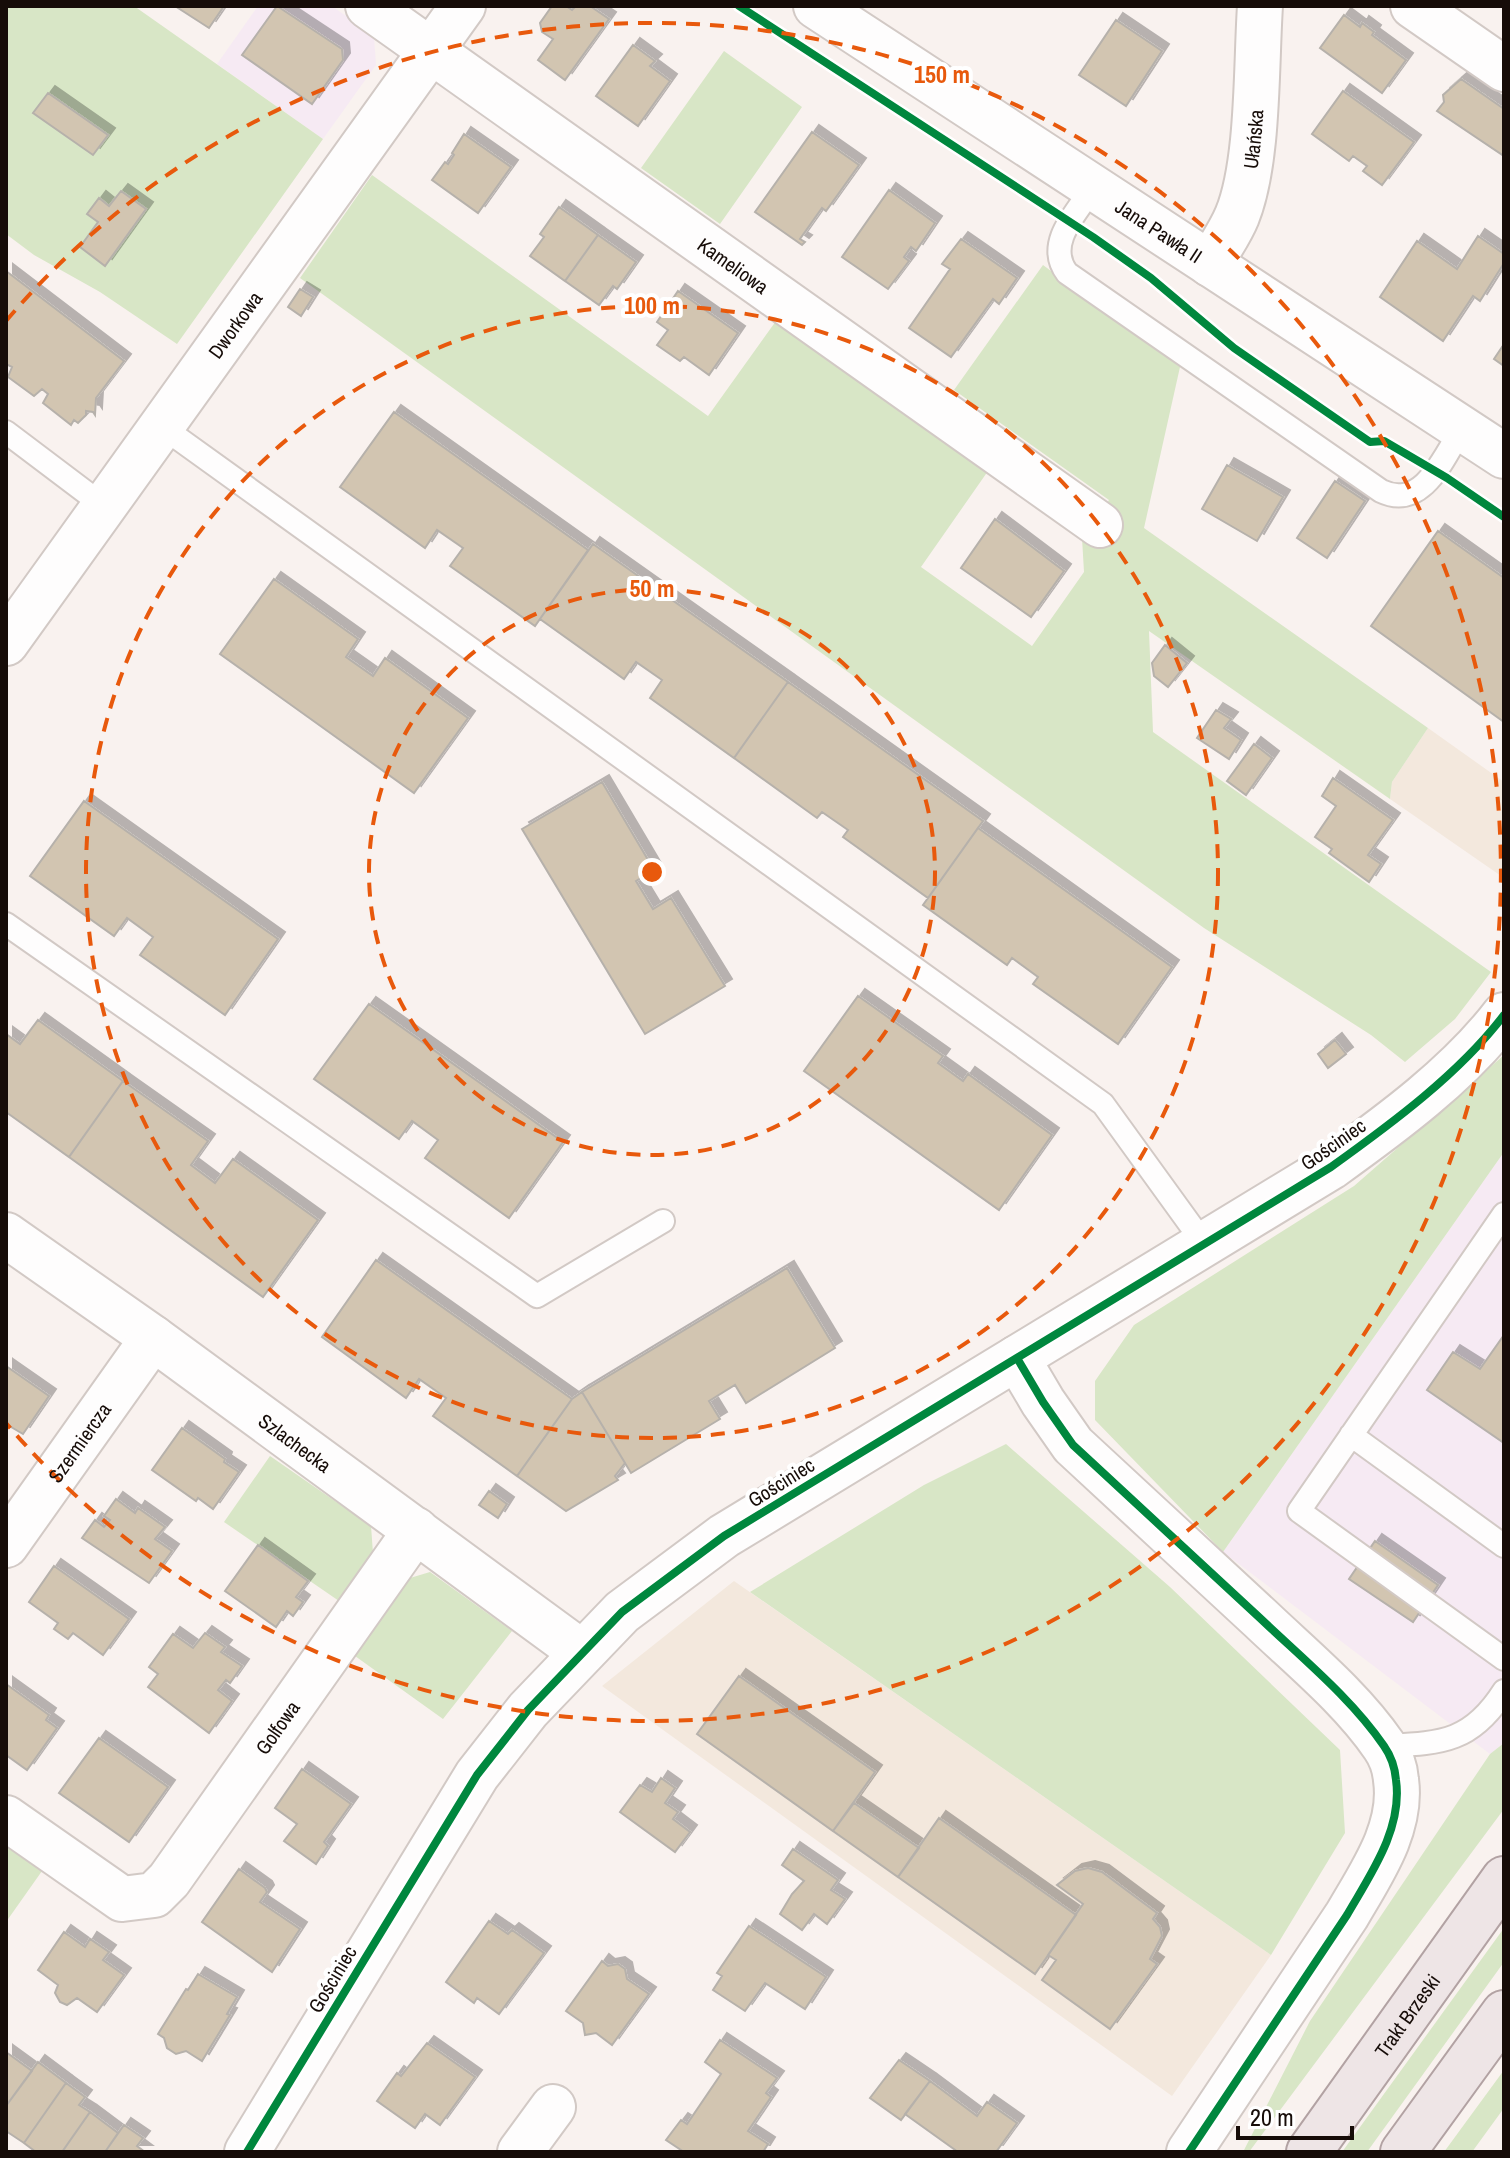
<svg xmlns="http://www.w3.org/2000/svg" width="1510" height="2158" font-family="'Archivo Narrow',sans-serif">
	<defs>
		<filter id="shadow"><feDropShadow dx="7" dy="-7" stdDeviation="0" flood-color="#0004"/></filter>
	</defs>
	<rect width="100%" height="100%" fill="#f9f2ef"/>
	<path fill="#f6eaf3" d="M258,6H332L374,36L376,65L323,139L217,64Z
		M1504,1152V1743L1490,1754L1223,1552Z"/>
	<path fill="#f3e8dd" d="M1428,728L1504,782V878L1390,799L1392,782Z
		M734,1581L1271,1955L1172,2096L602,1686Z"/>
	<path fill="#d8e6c6" d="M6,6H134L323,139L177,344L100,292L34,255L6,234Z
		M724,51L802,107L720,224L641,168Z
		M372,175L708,416L776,321L988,471L921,567L1032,646L1084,572L1082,538L1109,500L954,390L1043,265L1180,367L1144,528L1428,728L1392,782L1390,799L1149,631L1153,732L1491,972L1455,1019L1405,1062L1371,1035L1204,928L300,278Z
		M1504,1055V1152L1223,1552L1095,1420V1381L1134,1325L1354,1186Z
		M1006,1444L1170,1587L1340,1750L1345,1833L1271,1955L750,1592L924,1485Z
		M270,1456L371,1526L373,1553L339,1601L224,1522Z
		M430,1572L512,1631L443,1719L355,1656L410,1578Z
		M1504,1743V1809L1249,2152H1243L1310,2021L1490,1754Z
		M6,1845L42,1871L6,1922Z
		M1504,1928V1962L1367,2152H1342Z
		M1504,2070V2108L1472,2152H1444Z"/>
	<path fill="#d2c5b1" stroke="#b6b1ab" stroke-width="2" filter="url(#shadow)" d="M175,6H224L209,28Z
		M277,6L342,49L343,60L312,104L242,55Z
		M552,6H566L572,10L576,6H590L609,19L565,80L538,60L553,39L542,32L540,23Z
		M1344,15L1360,27L1362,23L1374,32L1372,35L1406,60L1382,93L1320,48Z
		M1116,20L1162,51L1126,106L1079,75Z
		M633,45L655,61L650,66L670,81L638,126L596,96Z
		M1461,79L1504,109V156L1437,111L1444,102L1443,95Z
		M1343,91L1414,142L1382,185L1363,171L1367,166L1353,156L1349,161L1312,134Z
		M48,93L108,135L93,155L33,113Z
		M812,132L859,165L826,211L822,208L800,239L805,242L802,245L755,212Z
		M464,134L511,167L478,213L432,180L445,162L448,164L454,155L452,153Z
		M889,190L935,223L916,251L911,247L904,257L909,261L888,289L842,257Z
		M121,191L146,209L105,266L80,247L98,222L87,214L99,198L109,206Z
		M559,207L598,235L565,281L530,256L544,237L540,234Z
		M598,235L636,262L617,289L613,286L599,305L565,281Z
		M1478,236L1504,254V263L1480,301L1473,296L1443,341L1380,297L1417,241L1457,269Z
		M961,239L1017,278L999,304L993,299L951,357L909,328L950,269L942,264Z
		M6,271L124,361L96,398L95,415L93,412L86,411V415L78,423L74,420L71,425L43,403L48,394L42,389L34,396L8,377L12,367L6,364Z
		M300,289L313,297L301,316L288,307Z
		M678,291L738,333L709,375L684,357L680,361L657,345L668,330L657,322Z
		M1504,344V366L1494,359Z
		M394,412L588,550L535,626L450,566L463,548L437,530L425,548L340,487Z
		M1227,465L1283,497L1257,541L1202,509Z
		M1335,481L1365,501L1327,558L1297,538Z
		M995,519L1064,571L1031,617L961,568Z
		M1438,531L1504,578V722L1371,626Z
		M593,544L788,682L734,758L650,698L662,680L636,662L624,679L540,619Z
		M274,579L358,639L346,657L373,676L385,658L468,718L414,793L220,654Z
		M1165,645L1187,663L1168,687L1154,676L1152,663Z
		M788,682L983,821L928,898L843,837L848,830L822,812L817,818L734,758Z
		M1216,710L1231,719L1224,728L1241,740L1229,759L1197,738Z
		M1254,744L1272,758L1246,795L1227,781Z
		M1333,778L1393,820L1368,855L1381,864L1369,882L1329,853L1332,849L1315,837L1336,806L1322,796Z
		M602,782L654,870L636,881L653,909L671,898L725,986L645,1034L522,829Z
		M84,801L278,939L225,1015L140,955L153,937L127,918L114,936L30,876Z
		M978,828L1172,967L1118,1044L1033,984L1038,977L1012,958L1007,965L923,905Z
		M858,996L943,1056L938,1063L963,1081L968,1074L1052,1135L999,1210L804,1071Z
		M369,1004L563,1142L509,1218L425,1158L438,1140L412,1121L399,1139L314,1079Z
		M38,1020L123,1081L69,1157L6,1112V1034L20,1044Z
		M1335,1040L1346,1054L1328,1068L1318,1054Z
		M123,1081L208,1141L191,1165L215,1183L233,1159L318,1220L263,1297L69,1157Z
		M376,1260L572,1399L517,1476L433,1416L446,1398L419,1379L406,1398L322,1337Z
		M787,1268L835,1348L746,1403L735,1385L709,1401L720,1419L631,1473L582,1392Z
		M1504,1335V1443L1427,1390L1453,1352L1480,1369Z
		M6,1366L49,1396L23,1434L6,1424Z
		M582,1392L625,1463L615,1476L618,1480L566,1511L517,1476L572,1399Z
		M182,1428L225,1459L224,1462L239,1472L213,1509L198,1498L196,1501L152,1470Z
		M489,1491L507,1504L498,1518L479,1505Z
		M116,1499L135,1513L138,1508L165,1527L155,1539L172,1551L149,1583L82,1538L95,1520L104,1527L110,1520L104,1516Z
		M1375,1541L1438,1585L1413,1622L1349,1579Z
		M258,1545L308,1581L296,1597L303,1602L293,1616L287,1611L276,1627L225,1591Z
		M54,1566L129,1619L103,1655L73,1633L68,1639L54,1629L58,1623L29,1602Z
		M205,1633L225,1647L221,1652L242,1666L230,1683L226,1680L218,1690L232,1701L209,1733L148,1687L158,1674L149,1667L173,1634L193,1648Z
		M739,1676L875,1772L833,1831L697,1734Z
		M6,1684L49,1715L46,1720L57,1728L27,1770L6,1755Z
		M99,1738L168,1787L129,1842L59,1793Z
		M302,1769L351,1804L324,1842L328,1846L316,1864L284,1841L297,1824L275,1808Z
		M661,1778L675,1788L665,1803L678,1812L673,1819L690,1832L675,1852L620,1812L640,1785L652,1792Z
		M854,1803L919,1848L898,1877L833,1831Z
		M939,1818L1076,1915L1035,1974L898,1877Z
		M793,1849L838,1880L831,1890L845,1899L827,1924L814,1914L802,1930L780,1914L792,1894L804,1881L782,1865Z
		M1088,1868L1102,1872L1157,1913L1153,1919L1160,1927L1162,1936L1150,1959L1157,1964L1110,2029L1042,1980L1056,1960L1048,1955L1083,1904L1057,1885L1075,1871Z
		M239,1869L265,1888L267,1892L260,1902L300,1929L272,1972L202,1922Z
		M489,1921L508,1934L512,1930L544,1953L499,2014L477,1998L474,2003L446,1982Z
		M749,1926L826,1977L805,2009L765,1983L745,2011L713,1990L722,1976L717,1973Z
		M64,1932L85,1947L90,1939L109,1952L103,1960L124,1975L97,2012L77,1998L67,2005L60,2002L55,1993L58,1985L38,1970Z
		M602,1961L608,1966L618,1964L625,1969L627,1979L649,1994L612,2045L596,2033L585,2035L583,2023L566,2011Z
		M198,1974L237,1997L227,2014L230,2015L202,2061L186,2051L176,2054L167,2048L164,2038L158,2034L186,1989L188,1990Z
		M720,2040L777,2078L766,2093L771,2097L748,2131L768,2144L763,2152H684L666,2140L681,2120L687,2124L721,2074L705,2062Z
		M427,2043L475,2077L440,2125L425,2114L415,2128L377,2101L397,2073L401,2076Z
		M6,2052L32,2071L6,2106Z
		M899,2060L930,2081L901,2120L870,2098Z
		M38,2062L66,2083L24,2143L6,2131V2106Z
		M930,2081L977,2116L987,2102L1017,2123L996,2152H958L905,2114Z
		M66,2083L85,2097L79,2105L90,2112L62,2152H36L24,2143Z
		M90,2112L118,2133L105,2152H62Z
		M124,2125L143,2138L137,2146L145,2152H105Z"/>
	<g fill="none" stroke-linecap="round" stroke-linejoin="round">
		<defs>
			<path id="service" d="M1093,188C1076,213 1045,244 1067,273L1381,491C1423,511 1444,457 1462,428
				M161,426L1103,1104L1205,1245
				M6,432L104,506
				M6,924L537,1296L663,1221
				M1504,1214L1299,1511L1504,1659
				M1351,1435L1504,1546
				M1384,1746C1441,1743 1471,1743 1504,1691"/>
			<g id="minor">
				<path id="s1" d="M368,6L1100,525"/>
				<path d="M1413,6L1504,69"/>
				<path id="s2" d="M1210,264C1219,248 1230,233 1237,216C1259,162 1256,65 1260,6"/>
				<path id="s3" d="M6,643L463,6"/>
				<path id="s4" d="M6,1235L153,1338L581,1652"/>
				<path d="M1017,1358L1043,1402L1073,1445C1136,1503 1198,1561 1261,1619C1303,1659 1351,1698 1384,1746C1391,1756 1395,1768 1396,1780C1403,1829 1370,1875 1347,1915L1189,2152"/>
				<path id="s5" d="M6,1545L153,1338"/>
				<path id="s6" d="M6,1818L122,1899L154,1895L169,1880L416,1530"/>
				<path d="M520,2152L553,2107"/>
			</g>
			<g id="tertiary">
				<path id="s7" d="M816,6L1504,456"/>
				<path d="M247,2152L477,1775L528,1710L622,1612L724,1536L1331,1167C1391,1124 1459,1074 1504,1015"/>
			</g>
			<g id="primary">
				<path id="s8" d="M1309,2152L1504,1879"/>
				<path d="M1403,2152L1504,2013"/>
			</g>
		</defs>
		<use href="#service" stroke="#d2c9c5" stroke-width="26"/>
		<use href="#minor" stroke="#d2c9c5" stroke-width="48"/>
		<use href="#tertiary" stroke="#d2c9c5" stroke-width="48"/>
		<use href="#primary" stroke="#b2a2a3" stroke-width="48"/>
		<use href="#service" stroke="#fefdfd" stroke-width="22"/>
		<use href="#minor" stroke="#fefdfd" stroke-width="44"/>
		<use href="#tertiary" stroke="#fefdfd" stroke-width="44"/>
		<use href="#primary" stroke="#eee5e6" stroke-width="44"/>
		<defs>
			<path id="cycleway" d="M739,6L1093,237L1151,278L1234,348L1370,442L1384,441L1447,478L1504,517
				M1017,1358L1043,1402L1073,1445C1136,1503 1198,1561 1261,1619C1303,1659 1351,1698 1384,1746C1391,1756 1395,1768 1396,1780C1403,1829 1370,1875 1347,1915L1189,2152
				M247,2152L477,1775L528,1710L622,1612L724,1536L1331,1167C1391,1124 1459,1074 1504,1015"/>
		</defs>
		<use href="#cycleway" stroke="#fff" stroke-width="13"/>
		<use href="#cycleway" stroke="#00873e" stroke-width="8"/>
	</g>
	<g fill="none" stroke="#e8590c" stroke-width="4" stroke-dasharray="14 10">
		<circle cx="652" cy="872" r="283"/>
		<circle cx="652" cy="872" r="566"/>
		<path d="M6 321A849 849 0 1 1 6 1423"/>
	</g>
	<g text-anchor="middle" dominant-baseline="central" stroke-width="8" stroke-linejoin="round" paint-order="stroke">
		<g font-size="20" fill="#160c08" stroke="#fff">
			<text stroke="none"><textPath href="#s2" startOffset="134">Ułańska</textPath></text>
			<text stroke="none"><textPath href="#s7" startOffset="410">Jana Pawła II</textPath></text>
			<text stroke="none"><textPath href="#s1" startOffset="448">Kameliowa</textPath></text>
			<text stroke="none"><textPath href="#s3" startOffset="392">Dworkowa</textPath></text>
			<text transform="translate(1333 1144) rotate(-35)">Gościniec</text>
			<text stroke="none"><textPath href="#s5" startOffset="126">Szermiercza</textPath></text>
			<text stroke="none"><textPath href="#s4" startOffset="356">Szlachecka</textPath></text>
			<text transform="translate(781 1482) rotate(-32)">Gościniec</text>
			<text stroke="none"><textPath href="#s6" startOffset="382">Golfowa</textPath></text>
			<text transform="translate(332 1979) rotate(-59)">Gościniec</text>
			<text stroke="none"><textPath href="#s8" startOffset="168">Trakt Brzeski</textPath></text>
		</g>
	</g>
	<circle cx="652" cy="872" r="12" fill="#e8590c" stroke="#fff" stroke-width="4"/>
	<g font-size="24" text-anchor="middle" font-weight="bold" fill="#e8590c" stroke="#fff" stroke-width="8" stroke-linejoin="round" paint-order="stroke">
		<text x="942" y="83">150 m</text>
		<text x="652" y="314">100 m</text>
		<text x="652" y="597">50 m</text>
	</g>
	<rect width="1510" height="2158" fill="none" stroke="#160c08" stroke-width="16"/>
	<path d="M1238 2126v12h114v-12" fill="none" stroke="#160c08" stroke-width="4"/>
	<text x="1250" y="2126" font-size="24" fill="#160c08" stroke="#ffffff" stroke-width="6" paint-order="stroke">20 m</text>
</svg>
